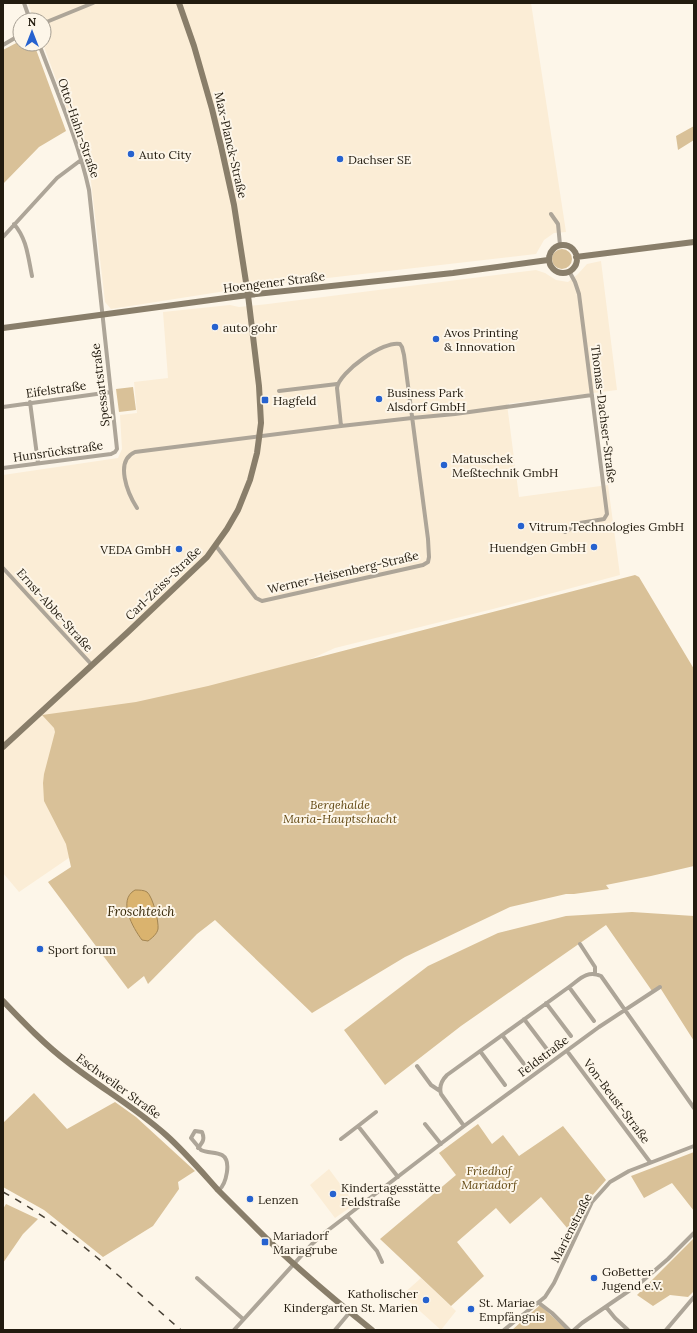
<svg xmlns="http://www.w3.org/2000/svg" width="697" height="1333" font-family="Lora,serif">
	<rect width="100%" height="100%" fill="#fdf6e9"/>
	<path fill="#fbedd6" d="M28,3H531L566,232L554,233L544,240L536,254L258,286L111,309L105,302L90,173L85,158L43,44L44,20H34Z
		M601,261L617,390L507,404L519,497L608,485L620,575L493,609L335,648L302,663L79,851L19,892L3,873V475L118,458L122,449L120,415L137,413L134,382L168,378L163,312L230,305L239,307L268,304L536,270L545,273L556,280L568,282L578,274L587,264Z
		M329,1169L355,1204L335,1218L310,1185Z
		M421,1278L456,1311L441,1330L402,1295Z"/>
	<path fill="#d9c198" d="M20,41V44H34L66,131L39,147L3,184V50Z
		M694,126V140L678,150L676,136Z
		M552 259a10 10 0 1 1 20 0a10 10 0 1 1-20 0Z
		M133,387L136,410L119,412L116,389Z
		M635,575L639,577L694,669V866L651,876L606,885L609,889L574,894H566L510,907L405,957L312,1013L215,920L197,934L148,984L144,976L128,989L48,882L71,867L66,844L44,801L43,783L44,774L55,732L54,728L42,715L136,702L208,686Z
		M632,912L694,916V1041L659,986L652,991L606,925L461,1026L385,1085L344,1030L428,966L498,933L566,916Z
		M34,1093L67,1129L115,1102L136,1117L195,1171L178,1182L179,1189L153,1226L103,1257L44,1210L3,1187V1123Z
		M478,1124L492,1144L503,1135L519,1156L563,1126L606,1180L591,1197L573,1235L541,1197L510,1224L496,1208L457,1242L484,1276L451,1306L380,1239L456,1175L439,1153Z
		M694,1152V1211L672,1183L644,1198L631,1176Z
		M6,1204L38,1219L23,1234L3,1263V1209Z
		M694,1238V1291L688,1297L670,1295L653,1306L637,1295Z
		M540,1305L567,1330H512Z"/>
	<path fill="#dab36e" stroke="#a38552" d="M135,890C139,890 144,890 147,892C153,897 159,922 158,929C157,934 152,938 148,941L142,940C133,928 117,900 135,890Z"/>
	<g fill="none" stroke-linecap="round" stroke-linejoin="round">
		<path stroke="#ada598" stroke-width="4" d="M24,3L30,20
			M44,23L93,3
			M3,45L20,35
			M551,214L558,224L560,245
			M14,224C27,239 28,257 32,276
			M3,237L57,178L81,160
			M279,391L337,384
			M30,402L38,463
			M3,407L111,392
			M3,468L111,454L115,452L117,449L89,190C78,140 57,92 39,44
			M137,508C128,494 114,461 135,452L341,426L412,418L455,414L592,395
			M565,532L580,523L604,519L607,514L579,294L575,282L569,271
			M216,546L256,598L262,601L423,565L428,562L429,557L428,539L404,355L402,347L400,344C384,340 339,372 337,388L341,426
			M3,568L92,665
			M580,944L595,967V973
			M569,987L594,1021
			M546,1003L571,1036
			M524,1019L549,1052
			M502,1035L527,1068
			M480,1051L505,1085
			M567,1051L650,1162
			M417,1066L431,1085L440,1091
			M376,1112L358,1126L398,1177
			M425,1124L441,1144
			M464,1126L441,1094C439,1087 442,1080 447,1075L569,987C580,979 587,970 601,976L694,1108
			M341,1139L358,1126
			M198,1148C203,1142 205,1139 202,1132L195,1131L191,1138L201,1150C207,1153 216,1152 222,1155C232,1161 226,1184 219,1190
			M347,1216L377,1251L382,1262
			M197,1278L243,1319
			M539,1303L552,1313L569,1330
			M606,1307L615,1318L628,1330
			M234,1330L312,1244L327,1231L464,1126L599,1027L660,987
			M335,1330L350,1312
			M504,1330L545,1297L554,1283L592,1202L610,1182L629,1171L694,1146
			M574,1330L582,1323L639,1284L668,1259L694,1233
			M666,1330L694,1297"/>
		<path stroke="#897e6a" stroke-width="6" d="M549 259a14 14 0 1 1 28 0a14 14 0 1 1-28 0Z
			M576,257L694,242
			M3,328L248,295L453,273L548,260
			M3,747L128,632L207,557L227,529L238,510L250,480L257,453L261,423L259,386L248,295L234,205L221,146L212,109L194,46L179,3
			M3,1001C24,1023 45,1045 69,1063C101,1088 136,1108 166,1135C185,1152 201,1171 218,1190C229,1201 241,1213 252,1224C289,1262 331,1297 372,1330"/>
		<path stroke="#484135" stroke-width="1.5" stroke-dasharray="7 7" stroke-linecap="butt" d="M3,1192C69,1228 124,1281 181,1330"/>
	</g>
	<g fill="#2662cf" stroke="#fdf6e9" stroke-width="1.5">
		<circle cx="131" cy="154" r="4"/>
		<circle cx="340" cy="159" r="4"/>
		<circle cx="215" cy="327" r="4"/>
		<circle cx="436" cy="339" r="4"/>
		<circle cx="379" cy="399" r="4"/>
		<rect x="261" y="396" width="8" height="8" rx="2"/>
		<circle cx="444" cy="465" r="4"/>
		<circle cx="521" cy="526" r="4"/>
		<circle cx="594" cy="547" r="4"/>
		<circle cx="179" cy="549" r="4"/>
		<circle cx="40" cy="949" r="4"/>
		<circle cx="333" cy="1194" r="4"/>
		<circle cx="250" cy="1199" r="4"/>
		<rect x="261" y="1238" width="8" height="8" rx="2"/>
		<circle cx="594" cy="1278" r="4"/>
		<circle cx="426" cy="1300" r="4"/>
		<circle cx="471" cy="1309" r="4"/>
	</g>
	<g text-anchor="middle" dominant-baseline="central" stroke-width="4" stroke-linejoin="round" paint-order="stroke">
		<g font-size="12" fill="#221b0f" stroke="#fdf6e9">
			<text transform="translate(79 128) rotate(71)">Otto-Hahn-Straße</text>
			<text transform="translate(231 145) rotate(77)">Max-Planck-Straße</text>
			<text transform="translate(274 282) rotate(-7)">Hoengener Straße</text>
			<text transform="translate(100 385) rotate(-97)">Spessartstraße</text>
			<text transform="translate(56 389) rotate(-8)">Eifelstraße</text>
			<text transform="translate(604 414) rotate(83)">Thomas-Dachser-Straße</text>
			<text transform="translate(58 451) rotate(-8)">Hunsrückstraße</text>
			<text transform="translate(343 572) rotate(-13)">Werner-Heisenberg-Straße</text>
			<text transform="translate(163 583) rotate(-44)">Carl-Zeiss-Straße</text>
			<text transform="translate(55 610) rotate(48)">Ernst-Abbe-Straße</text>
			<text transform="translate(543 1056) rotate(-37)">Feldstraße</text>
			<text transform="translate(119 1086) rotate(36)">Eschweiler Straße</text>
			<text transform="translate(617 1101) rotate(53)">Von-Beust-Straße</text>
			<text transform="translate(571 1228) rotate(-63)">Marienstraße</text>
		</g>
		<g font-size="12" fill="#221b0f" stroke="#fdf6e9" text-anchor="start">
			<text x="139" y="154">Auto City</text>
			<text x="348" y="159">Dachser SE</text>
			<text x="223" y="327">auto gohr</text>
			<text x="444" y="332">Avos Printing<tspan x="444" dy="14">&amp; Innovation</tspan></text>
			<text x="387" y="392">Business Park<tspan x="387" dy="14">Alsdorf GmbH</tspan></text>
			<text x="273" y="400">Hagfeld</text>
			<text x="452" y="458">Matuschek<tspan x="452" dy="14">Meßtechnik GmbH</tspan></text>
			<text x="529" y="526">Vitrum Technologies GmbH</text>
			<text x="586" y="547" text-anchor="end">Huendgen GmbH</text>
			<text x="171" y="549" text-anchor="end">VEDA GmbH</text>
			<text x="48" y="949">Sport forum</text>
			<text x="341" y="1187">Kindertagesstätte<tspan x="341" dy="14">Feldstraße</tspan></text>
			<text x="258" y="1199">Lenzen</text>
			<text x="273" y="1235">Mariadorf<tspan x="273" dy="14">Mariagrube</tspan></text>
			<text x="602" y="1271">GoBetter<tspan x="602" dy="14">Jugend e.V.</tspan></text>
			<text x="418" y="1293" text-anchor="end">Katholischer<tspan x="418" dy="14">Kindergarten St. Marien</tspan></text>
			<text x="479" y="1302">St. Mariae<tspan x="479" dy="14">Empfängnis</tspan></text>
		</g>
		<g font-size="12" font-style="italic" fill="#634913" stroke="#fdf6e9">
			<text x="340" y="804">Bergehalde<tspan x="340" dy="14">Maria-Hauptschacht</tspan></text>
			<text x="489" y="1170">Friedhof<tspan x="489" dy="14">Mariadorf</tspan></text>
		</g>
		<g font-size="13" font-style="italic" fill="#372808" stroke="#fdf6e9">
			<text x="141" y="911">Froschteich</text>
		</g>
	</g>
	<rect width="697" height="1333" fill="none" stroke="#221b0f" stroke-width="8"/>
	<g transform="translate(32 32)"><circle r="19" fill="#fdf6e9" stroke="#a59e92"/>
	<path d="M0-3L7 15L0 10L-7 15Z" fill="#2662cf"/>
	<text y="-6" font-size="11" font-weight="bold" text-anchor="middle" fill="#221b0f">N</text>
	</g>
</svg>
